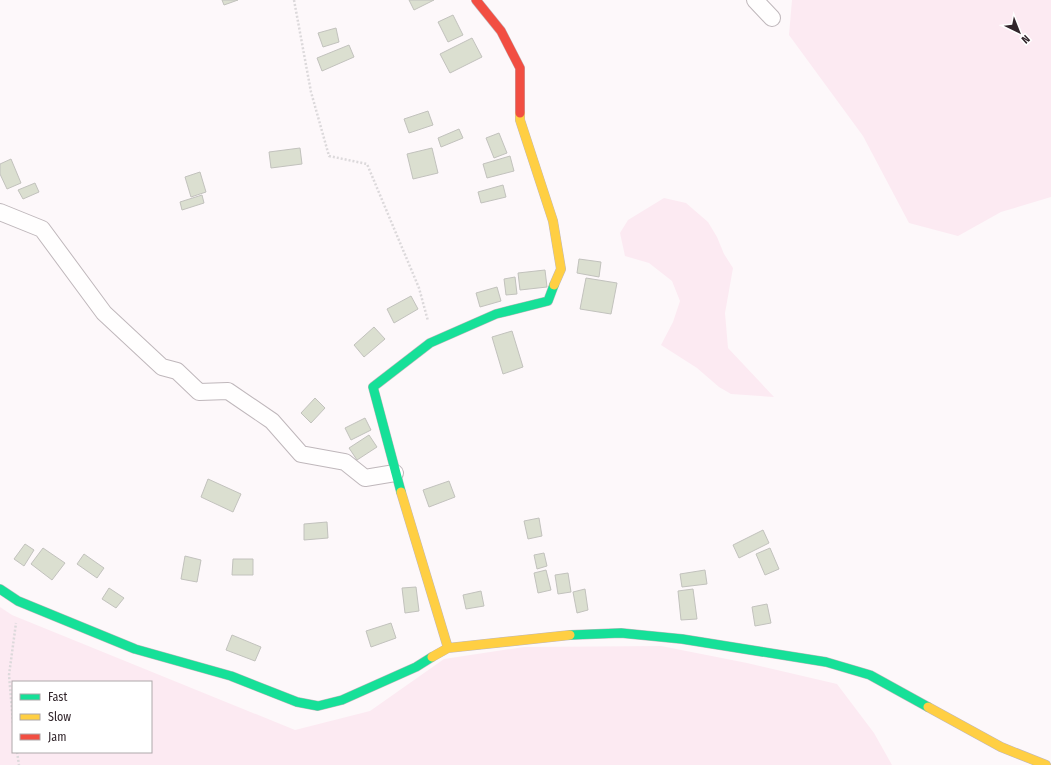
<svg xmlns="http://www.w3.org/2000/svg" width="1051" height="765" font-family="'Fira Sans Condensed',sans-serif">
	<rect width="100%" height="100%" fill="#fdf8fa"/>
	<path fill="#fceaf2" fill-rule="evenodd" d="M792,0H1051V197L1001,212L958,236L909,223L863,136L789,35Z
		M664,198L686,203L708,222L717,237L724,254L733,268L725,313L728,348L774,397L731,394L719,387L697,368L661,345L673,322L680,301L672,281L649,263L625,256L620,233L628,220Z
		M0,607L12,615L295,730L370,711L444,659L524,647L661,646L747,663L837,684L874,733L892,765H0ZM13,682H151V752H13Z"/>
	<path fill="#dbdfd0" stroke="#c2c2bd" d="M222,0H238L224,5Z
		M409,0H434L414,10Z
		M453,15L463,35L448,42L438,22Z
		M336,28L339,42L323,47L318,33Z
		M472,38L482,57L450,73L440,54Z
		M349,45L354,57L322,71L317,58Z
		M428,111L433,125L409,133L404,119Z
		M459,129L463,138L441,147L438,138Z
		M499,133L507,153L494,158L486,138Z
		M300,148L302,164L271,168L269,152Z
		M432,148L438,173L413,179L407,154Z
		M510,156L514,171L487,178L483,164Z
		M11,159L21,183L7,189L0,174V164Z
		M200,172L206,192L191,197L185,177Z
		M35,183L39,192L23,199L18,190Z
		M503,185L506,197L481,203L478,192Z
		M202,195L204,203L182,210L180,202Z
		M579,259L601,262L599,277L577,273Z
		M545,270L547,287L520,290L518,273Z
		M515,277L517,294L506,295L504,279Z
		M586,278L617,283L611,314L580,309Z
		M497,287L501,301L480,307L476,293Z
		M411,296L418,309L394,323L387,309Z
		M374,327L385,339L364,357L354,345Z
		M512,331L523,367L503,374L492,337Z
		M315,398L325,408L311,423L301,413Z
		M365,418L371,430L351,440L345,428Z
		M369,435L377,447L357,460L349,448Z
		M208,479L241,494L233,512L201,497Z
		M449,481L455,497L429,507L423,490Z
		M539,518L542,536L528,539L524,521Z
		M327,522L328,538L304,540V524Z
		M763,530L769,543L739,558L733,545Z
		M25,544L34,550L24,566L14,559Z
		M43,548L65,563L52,580L31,564Z
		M770,548L779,569L765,575L756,554Z
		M544,553L547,566L537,569L534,555Z
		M84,554L104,568L97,578L77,564Z
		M185,556L201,560L197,582L181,579Z
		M233,559H253V575H232Z
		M546,570L551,590L538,593L534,573Z
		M705,570L707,584L682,587L680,574Z
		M568,573L571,592L558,594L555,575Z
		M416,587L419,611L405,613L402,588Z
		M109,588L124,598L116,608L102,599Z
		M585,589L588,610L577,613L573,592Z
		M693,589L697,619L681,620L678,591Z
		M481,591L484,606L466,609L463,595Z
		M767,604L771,623L755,626L752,607Z
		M391,623L396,638L371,647L366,631Z
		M232,635L261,647L255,661L226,650Z"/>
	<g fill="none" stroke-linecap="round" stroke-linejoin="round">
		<defs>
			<path id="street" d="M755,0L772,18
				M0,212L42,229L104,313L162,367L177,371L199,392L228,391L272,421L301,454L345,462L365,478L395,473"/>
			<path id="fast" d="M401,492L373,387L430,343L496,314L548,301L554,285
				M0,589L18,601L135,649L231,676L297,702L318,706L342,700L416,667L432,657
				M570,635L621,633L682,639L826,662L870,675L928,707"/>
			<path id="slow" d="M520,113V120L553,221L561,269L554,285
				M401,492L448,648
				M432,657L448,648L570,635
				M928,707L1001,747L1046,765"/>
			<path id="jam" d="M476,0L501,31L520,68V113"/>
		</defs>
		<use href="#street" stroke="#bfb7bb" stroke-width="18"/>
		<use href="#fast" stroke="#bfb7bb" stroke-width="10"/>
		<use href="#slow" stroke="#bfb7bb" stroke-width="10"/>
		<use href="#jam" stroke="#bfb7bb" stroke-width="10"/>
		<path stroke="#dcd9db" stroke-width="2.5" stroke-dasharray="2 2" stroke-linecap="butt" d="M294,0L311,92L329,156L367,164L419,288L428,321
			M13,723L9,675L16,623
			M17,752L19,765"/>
		<use href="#street" stroke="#fffefe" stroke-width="16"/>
		<use href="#fast" stroke="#16e098" stroke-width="9"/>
		<use href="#slow" stroke="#ffcf43" stroke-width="9"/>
		<use href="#jam" stroke="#f24e42" stroke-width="9"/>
	</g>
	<rect x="12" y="681" width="140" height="72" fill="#ffffff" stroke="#ada8aa"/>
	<rect x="20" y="694" width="20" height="6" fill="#16e098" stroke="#ada8aa"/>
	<text x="48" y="701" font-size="12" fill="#31252b">Fast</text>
	<rect x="20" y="714" width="20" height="6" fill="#ffcf43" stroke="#ada8aa"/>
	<text x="48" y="721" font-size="12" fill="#31252b">Slow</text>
	<rect x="20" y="734" width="20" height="6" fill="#f24e42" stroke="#ada8aa"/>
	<text x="48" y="741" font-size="12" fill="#31252b">Jam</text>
	<g transform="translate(1019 32) rotate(137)" stroke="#ffffff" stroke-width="3" paint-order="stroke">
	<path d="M0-3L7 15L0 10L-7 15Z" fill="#31252b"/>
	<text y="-6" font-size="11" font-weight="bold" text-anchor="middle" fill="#31252b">N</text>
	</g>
</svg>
